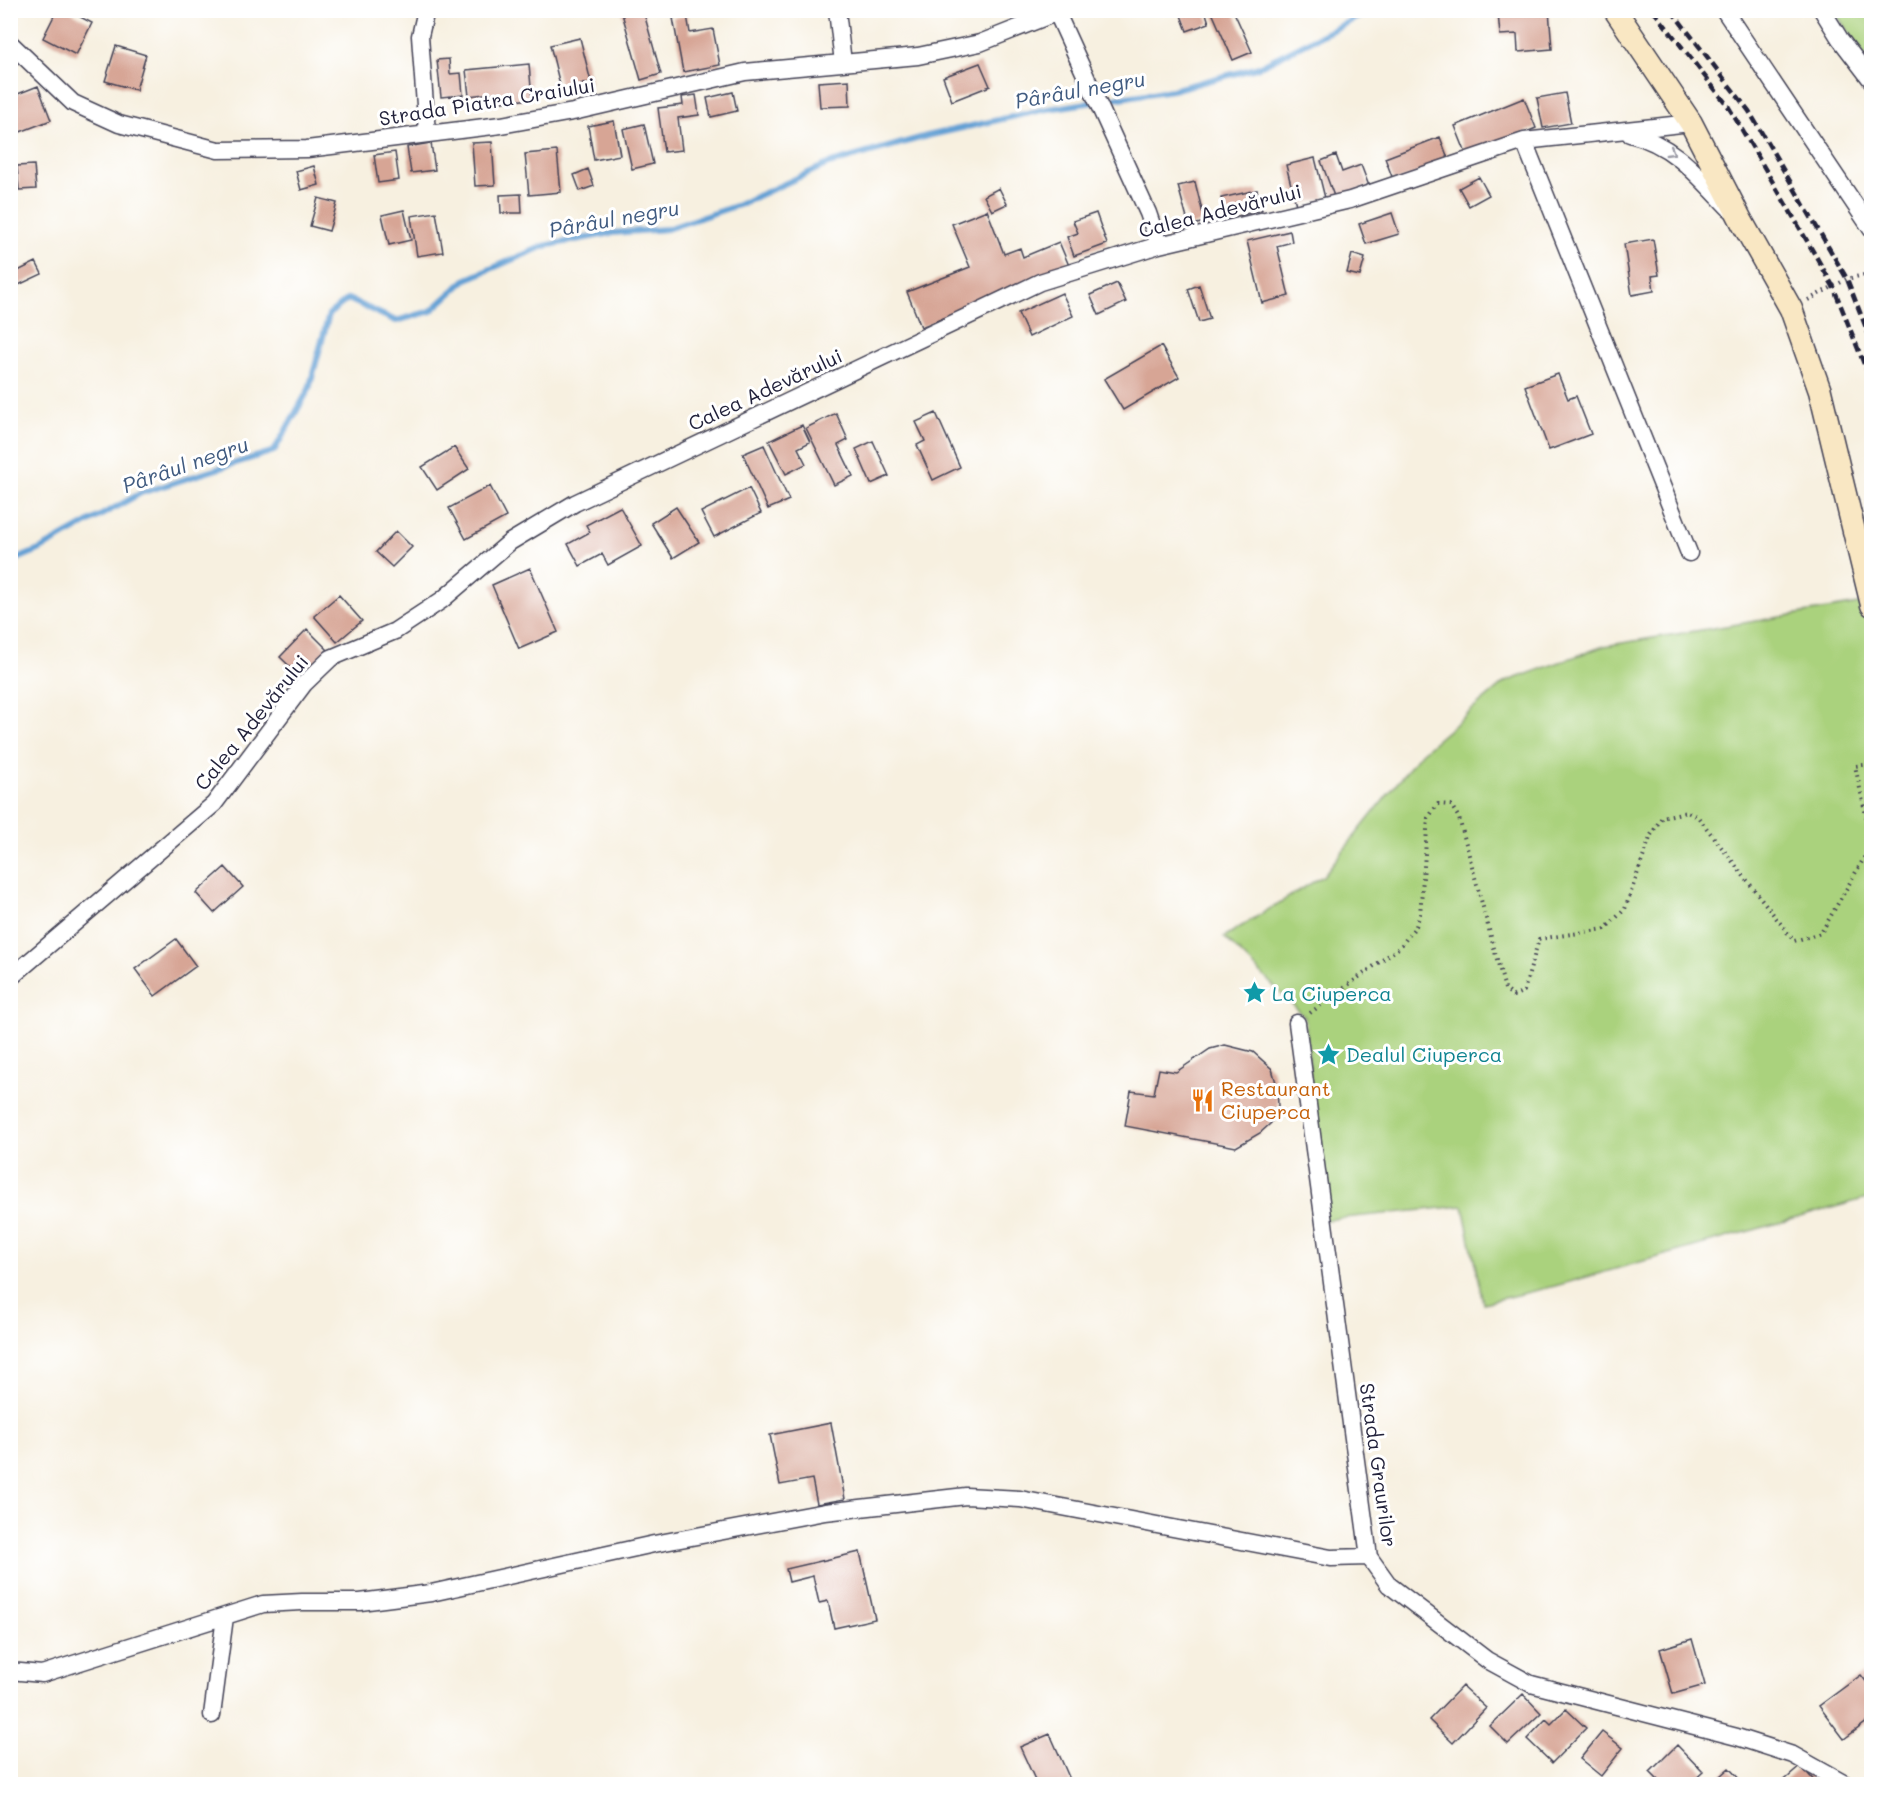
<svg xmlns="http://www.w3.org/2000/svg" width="1882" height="1795" font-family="Mali,sans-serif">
	<rect width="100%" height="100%" fill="#fff"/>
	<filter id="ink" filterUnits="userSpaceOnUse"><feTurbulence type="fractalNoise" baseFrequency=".0167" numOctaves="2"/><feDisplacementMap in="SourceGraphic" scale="12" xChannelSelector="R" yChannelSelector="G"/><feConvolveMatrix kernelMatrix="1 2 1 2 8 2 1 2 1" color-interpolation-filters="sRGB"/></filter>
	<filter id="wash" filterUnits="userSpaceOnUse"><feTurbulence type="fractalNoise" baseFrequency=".008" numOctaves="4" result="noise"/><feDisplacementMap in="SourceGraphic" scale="24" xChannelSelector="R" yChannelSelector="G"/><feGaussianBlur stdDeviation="1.35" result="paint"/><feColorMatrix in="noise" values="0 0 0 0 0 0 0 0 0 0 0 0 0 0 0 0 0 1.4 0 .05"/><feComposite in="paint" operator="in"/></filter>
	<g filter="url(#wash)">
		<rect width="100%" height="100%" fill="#f7f0e0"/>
		<path fill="#aad27d" stroke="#667a5c" stroke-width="1.5" d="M1834,11H1871V65L1868,61Z
			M1871,602V1197L1555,1286L1483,1303L1463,1206L1324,1220L1305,1017L1224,937L1323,876L1421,753L1505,682L1604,646Z"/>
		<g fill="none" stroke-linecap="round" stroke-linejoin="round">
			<path stroke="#64a0d4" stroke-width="6" d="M10,562L39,550L141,493L274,451L309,389L329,314L348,299L396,321L431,311L465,280L544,246L612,233L667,229L738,205L828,164L927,136L1042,110L1172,90L1256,68L1372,10"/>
		</g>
		<g id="blocks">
			<path fill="#d7a595" d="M57,10H67L92,23L76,55L43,38Z
				M621,10H643L661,74L641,80Z
				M771,10H787V12L772,14Z
				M1179,10H1205L1209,23L1187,31Z
				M1211,10H1233L1252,52L1233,60Z
				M1530,10H1549L1552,49L1518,52L1517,34L1500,35L1498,13Z
				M687,15L690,33L713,29L720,65L683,72L673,18Z
				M580,38L591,82L561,89L550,45Z
				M116,46L146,55L136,90L105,81Z
				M449,59L450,74L461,73L463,95L441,97L437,60Z
				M980,63L990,86L952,101L943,77Z
				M529,64L532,99L493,103L492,93L469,96L466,70Z
				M849,80L850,106L820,107L818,82Z
				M38,86L51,120L10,136V97Z
				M733,92L737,111L711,117L707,98Z
				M1565,93L1571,123L1543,128L1537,98Z
				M696,95L699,115L678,118L682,150L664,152L658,108L683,105L682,97Z
				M1524,98L1536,128L1467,156L1455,126Z
				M614,121L620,155L594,160L588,126Z
				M644,124L653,164L632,169L623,129Z
				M1440,137L1449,161L1394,182L1385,158Z
				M492,142L495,185L475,186L472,143Z
				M431,143L435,170L411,173L407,147Z
				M557,151L561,192L529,195L525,154Z
				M395,152L399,180L378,183L374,155Z
				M1336,155L1342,172L1361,165L1369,186L1335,199L1321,161Z
				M1315,158L1325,198L1296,205L1286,165Z
				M34,165L36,189L19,190L17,166Z
				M314,166L319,185L301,190L296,171Z
				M588,169L594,186L580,191L574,175Z
				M1479,177L1489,195L1469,206L1459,188Z
				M1195,182L1205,222L1189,226L1178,186Z
				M999,188L1007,204L992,211L984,196Z
				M1257,190L1262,210L1225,219L1221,198Z
				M521,194L522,213H501L500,195Z
				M318,198L337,203L329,231L310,226Z
				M404,210L411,240L389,245L382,215Z
				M987,210L1004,254L1020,248L1023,257L1059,242L1070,268L921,327L907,292L970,267L952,224Z
				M436,212L443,252L417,256L411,216Z
				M1096,213L1107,244L1074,256L1067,237L1078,233L1073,221Z
				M1392,213L1399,234L1366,244L1359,224Z
				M1290,231L1292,242L1277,246L1289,296L1262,303L1247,241Z
				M1653,239L1659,275L1652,276L1654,291L1632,295L1624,244Z
				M1352,254L1365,258L1360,276L1347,273Z
				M10,262L16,272L36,262L42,274L10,289Z
				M1117,283L1126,302L1099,315L1090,295Z
				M1199,285L1210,319L1199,322L1188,289Z
				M1062,293L1073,316L1029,337L1018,313Z
				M1161,346L1179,377L1123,410L1104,379Z
				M1558,374L1568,399L1576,396L1591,434L1549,450L1525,386Z
				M836,413L848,440L838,445L853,476L834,485L806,428Z
				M936,413L960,467L933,480L917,445L925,441L916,422Z
				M802,425L810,442L798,448L806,464L786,474L769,441Z
				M873,441L889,476L871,484L856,449Z
				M764,445L789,500L768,509L743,454Z
				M454,447L469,469L437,490L422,467Z
				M490,486L506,517L466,539L449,508Z
				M749,488L761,513L714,537L701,512Z
				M620,507L642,546L608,565L602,554L580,566L568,544L590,532L586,525Z
				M676,507L699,542L673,558L651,523Z
				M396,531L412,547L392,567L376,552Z
				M530,568L558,632L519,649L492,585Z
				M339,595L362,621L337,642L314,616Z
				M307,629L328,650L301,677L280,657Z
				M225,867L243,887L214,913L196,893Z
				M176,939L196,966L155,996L135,969Z
				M1225,1045L1253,1052L1272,1069L1277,1086L1278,1106L1271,1123L1260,1133L1236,1147L1125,1126L1131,1091L1154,1094L1159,1069L1176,1072L1210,1049Z
				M831,1423L845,1499L817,1504L812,1479L780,1485L770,1435Z
				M860,1552L875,1619L834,1628L828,1601L819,1603L813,1576L789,1582L786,1569Z
				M1692,1639L1705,1685L1673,1694L1660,1649Z
				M1861,1675L1872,1689V1718L1844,1739L1819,1706Z
				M1462,1686L1486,1708L1453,1743L1429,1720Z
				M1523,1694L1541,1713L1508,1744L1490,1726Z
				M1566,1709L1586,1728L1552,1763L1527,1739L1546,1719L1551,1724Z
				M1602,1732L1623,1748L1601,1776L1580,1759Z
				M1050,1734L1072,1784H1037L1020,1747Z
				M1677,1745L1703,1772L1690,1784H1662L1650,1772Z
				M1801,1766L1817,1784H1780Z
				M1729,1768L1744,1784H1711Z"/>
		</g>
	</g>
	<g filter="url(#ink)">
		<use href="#blocks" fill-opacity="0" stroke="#424154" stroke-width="1.5"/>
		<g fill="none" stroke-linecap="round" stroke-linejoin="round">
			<defs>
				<path id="street" d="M426,10L420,36L427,133
					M837,10L843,63
					M1724,10L1872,230
					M1822,10L1840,39L1872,81
					M1057,13L1148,213L1159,245
					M10,43L73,103L119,124L218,150L307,149L501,125L573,112L745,72L918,56L980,43L1063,10
					M1630,134C1675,145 1699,177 1730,209
					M1524,141L1689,553
					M10,978L214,804L304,684L331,658L395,631L442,600L510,542L575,503L1040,282L1159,245L1350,200L1524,141L1691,123
					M1297,1023L1369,1557L1389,1585L1487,1660L1531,1684L1737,1737L1793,1755L1845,1784
					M10,1671L42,1674L263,1604L302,1602H360L431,1593L654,1544L825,1512L966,1496L1020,1499L1331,1558L1369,1557
					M212,1715L225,1617"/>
				<path id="secondary" d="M1615,10L1691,123L1742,222L1791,309L1820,391L1872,605"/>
			</defs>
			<use href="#street" stroke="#424154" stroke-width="19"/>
			<use href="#secondary" stroke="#424154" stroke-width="25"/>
			<path stroke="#424154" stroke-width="4" stroke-dasharray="1.5 4.5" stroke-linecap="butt" d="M1808,300L1847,279L1872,273
				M1310,1013L1400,947L1416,926L1420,914L1428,818L1438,804L1451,805L1459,818L1505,989L1513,996L1524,991L1539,939L1605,929L1625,909L1651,835L1662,817L1687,812L1698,817L1794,941L1821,933L1864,858L1871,838L1855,766L1872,764"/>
			<use href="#street" stroke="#fff" stroke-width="16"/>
			<use href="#secondary" stroke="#f9e7c3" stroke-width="22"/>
			<path stroke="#22223b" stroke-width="4.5" stroke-dasharray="9 4.5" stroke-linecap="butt" d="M1653,10L1728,106L1791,213L1833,286L1872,384
				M1671,10L1749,111L1847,279L1872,343"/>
		</g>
		<defs><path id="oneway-chevron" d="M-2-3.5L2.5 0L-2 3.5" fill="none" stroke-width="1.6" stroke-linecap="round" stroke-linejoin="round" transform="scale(1.5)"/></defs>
		<use stroke="#9c9ca7" href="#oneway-chevron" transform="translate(1671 152) rotate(31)"/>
	</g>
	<defs>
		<symbol id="sight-bare" viewBox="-9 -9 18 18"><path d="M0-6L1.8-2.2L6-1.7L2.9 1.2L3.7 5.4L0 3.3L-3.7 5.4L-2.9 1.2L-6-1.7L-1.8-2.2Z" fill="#0f9aa8" stroke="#fff" stroke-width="2.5" paint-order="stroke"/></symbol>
		<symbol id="restaurant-bare" viewBox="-9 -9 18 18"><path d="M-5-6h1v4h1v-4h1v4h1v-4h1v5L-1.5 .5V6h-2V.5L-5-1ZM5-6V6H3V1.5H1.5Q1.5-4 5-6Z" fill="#e8710a" stroke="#fff" stroke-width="2.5" paint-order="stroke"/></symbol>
	</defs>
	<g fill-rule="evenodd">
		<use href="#sight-bare" x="1238" y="976" width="33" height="33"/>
		<use href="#sight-bare" x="1312" y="1038" width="33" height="33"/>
		<use href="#restaurant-bare" x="1186" y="1084" width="33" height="33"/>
	</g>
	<g text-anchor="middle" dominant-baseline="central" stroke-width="6" stroke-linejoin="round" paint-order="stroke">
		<g font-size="20" fill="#22223b" stroke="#fff">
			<text transform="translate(487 101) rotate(-9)">Strada Piatra Craiului</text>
			<text transform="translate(1220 210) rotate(-14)">Calea Adevărului</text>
			<text transform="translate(765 389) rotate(-25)">Calea Adevărului</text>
			<text transform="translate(251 722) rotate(-51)">Calea Adevărului</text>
			<text transform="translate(1379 1465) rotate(82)">Strada Graurilor</text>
		</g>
		<g font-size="20" fill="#0d838f" stroke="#fff" text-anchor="start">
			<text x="1272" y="993">La Ciuperca</text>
			<text x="1346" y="1054">Dealul Ciuperca</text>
		</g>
		<g font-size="20" fill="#c56008" stroke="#fff" text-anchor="start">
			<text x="1221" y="1088">Restaurant<tspan x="1221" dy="23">Ciuperca</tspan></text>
		</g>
		<g font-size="21" font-style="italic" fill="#405b80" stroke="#fff">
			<text transform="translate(1080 89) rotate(-10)">Pârâul negru</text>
			<text transform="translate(614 218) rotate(-10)">Pârâul negru</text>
			<text transform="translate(185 464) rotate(-19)">Pârâul negru</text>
		</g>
	</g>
	<rect width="1882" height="1795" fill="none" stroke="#fff" stroke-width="36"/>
</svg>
